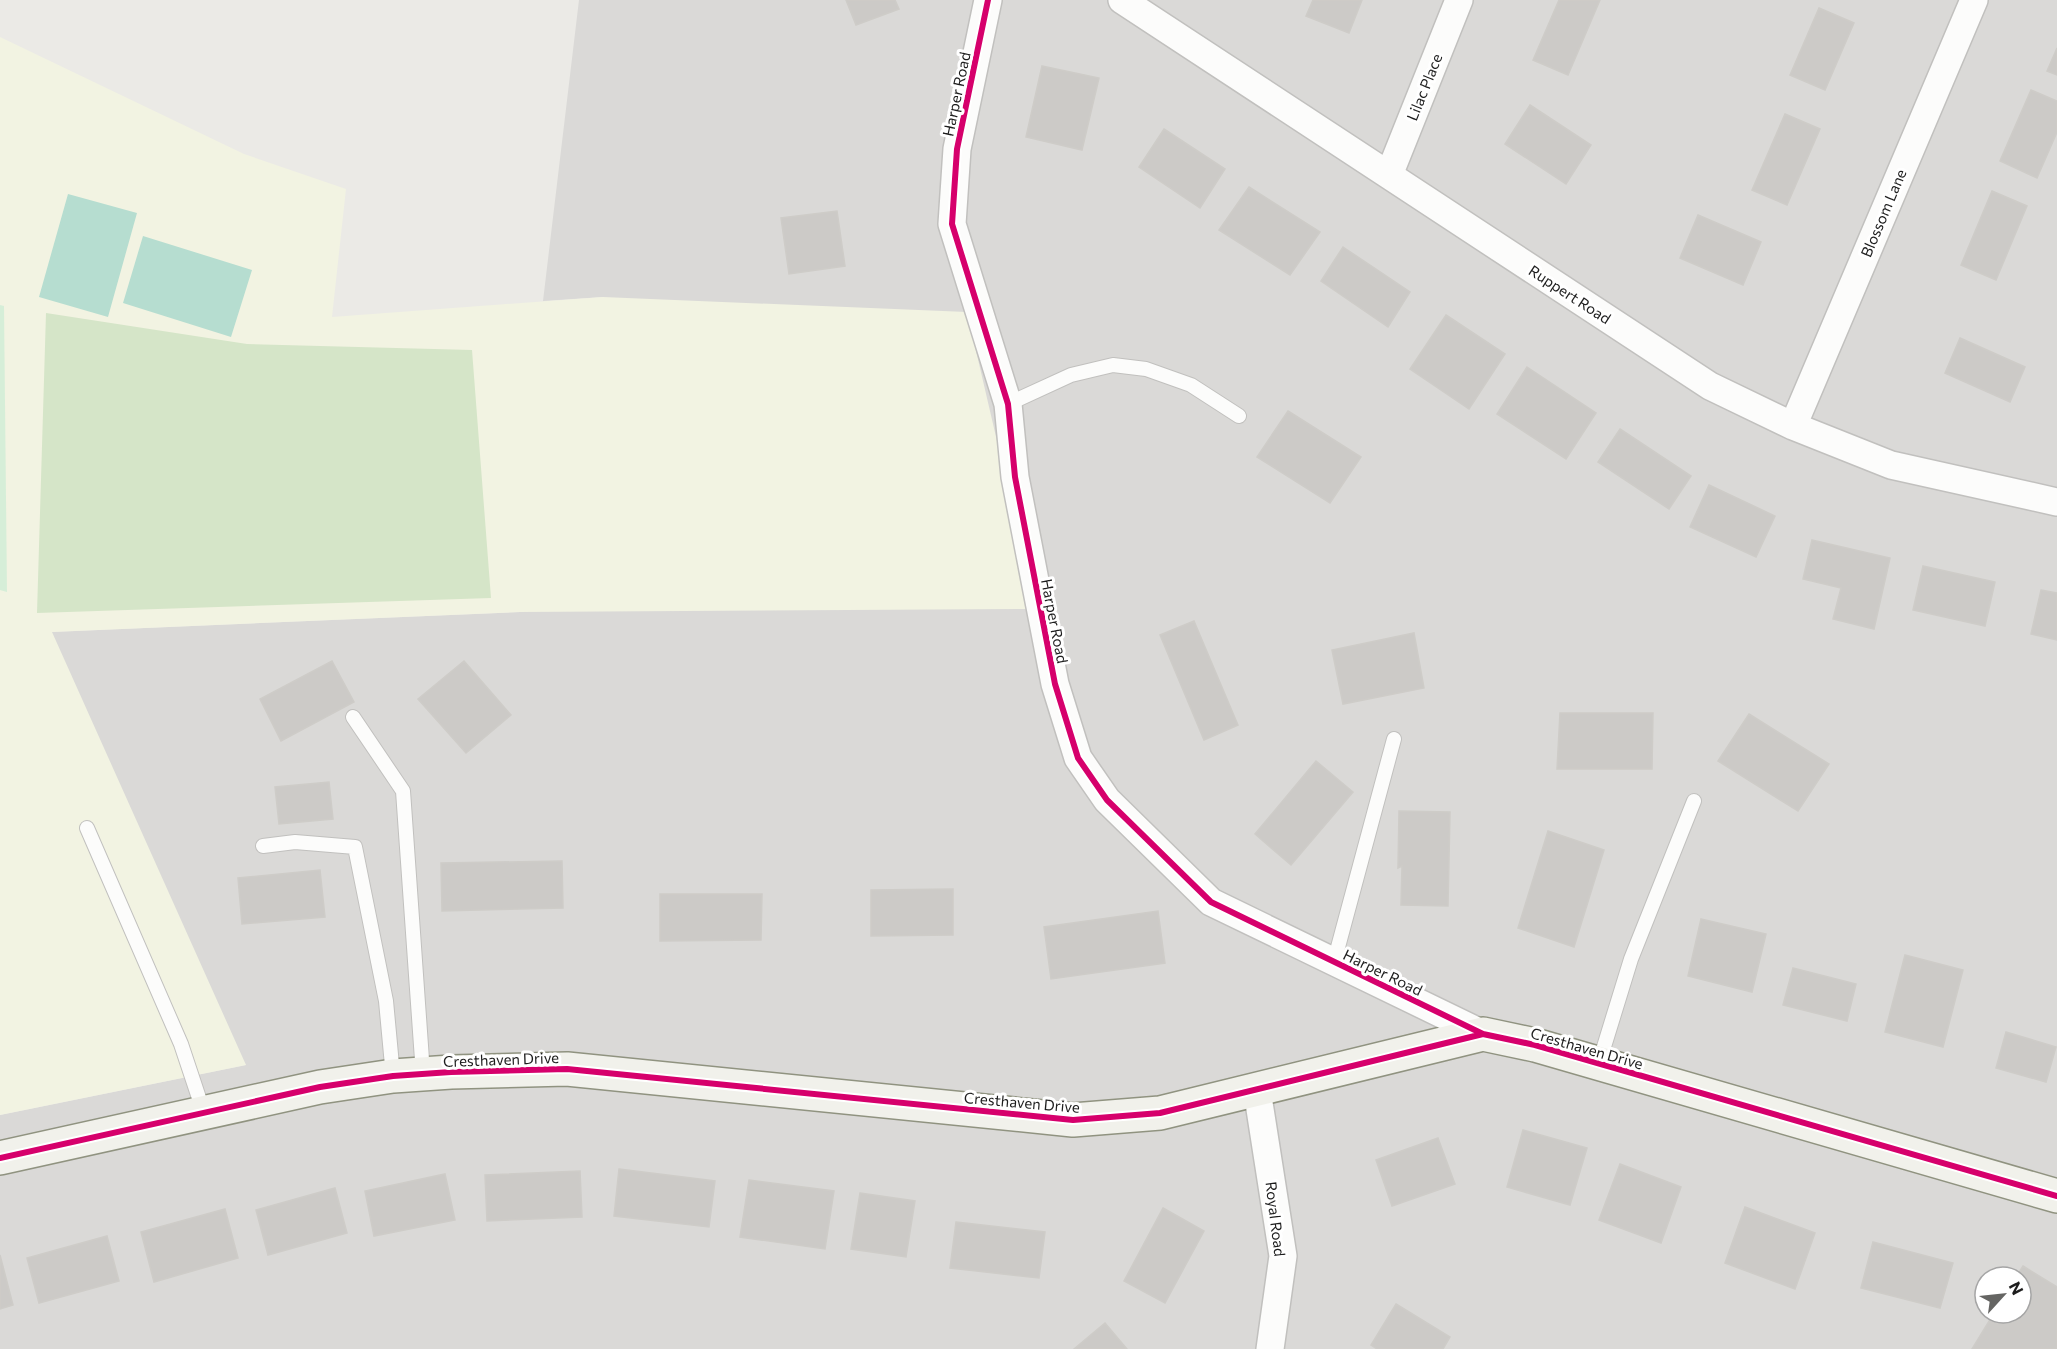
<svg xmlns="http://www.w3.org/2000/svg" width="2057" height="1349" font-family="Commissioner,sans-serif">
	<rect width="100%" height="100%" fill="#ebeae6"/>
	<path fill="#dad9d7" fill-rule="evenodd" d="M579,0H2057V1349H0V1115L246,1065L0,681L61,654L51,632L520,612L603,297L543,301ZM1985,1277H2021V1313H1985Z"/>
	<path fill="#f2f3e2" d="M0,37L244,154L346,189L332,317L603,297L967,312L1036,609L520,612L52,632L246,1065L0,1115Z"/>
	<path fill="#d5e5c8" d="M46,313L247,344L472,350L491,598L37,613Z"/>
	<path fill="#d6eed8" d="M0,305L4,306L7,592L0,590Z"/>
	<path fill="#b6ddd0" d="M68,194L137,213L108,317L39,297Z
		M143,236L252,270L231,337L123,303Z"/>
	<path fill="#cccac7" stroke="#ceccc8" stroke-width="1.5" d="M846,0H895L899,9L856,25Z
		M1313,0H1362L1349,33L1306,16Z
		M1559,0H1600L1568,75L1533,60Z
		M1819,8L1854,23L1825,90L1790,75Z
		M2057,48V75L2047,71Z
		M1042,66L1099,78L1082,150L1026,137Z
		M2031,90L2057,101V132L2037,178L2000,161Z
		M1530,105L1591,145L1566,184L1505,144Z
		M1785,114L1820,129L1787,205L1752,190Z
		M1164,129L1225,169L1200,208L1139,167Z
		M1249,187L1320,232L1290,275L1219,230Z
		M1992,191L2027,206L1996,280L1961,265Z
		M837,211L845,266L789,274L781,218Z
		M1698,215L1761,242L1743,285L1680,258Z
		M1343,247L1410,292L1388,327L1321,281Z
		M1446,315L1505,354L1469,409L1410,369Z
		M1960,338L2025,367L2010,402L1945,373Z
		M1527,367L1596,413L1566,459L1497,414Z
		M1288,411L1361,457L1330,503L1257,457Z
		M1620,429L1691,476L1669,509L1598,462Z
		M1709,485L1775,516L1756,557L1690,527Z
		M1812,540L1890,558L1874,629L1833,619L1841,588L1803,579Z
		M1923,566L1995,582L1985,626L1913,610Z
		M2041,590L2057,593V640L2031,634Z
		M1194,621L1238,725L1204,740L1160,635Z
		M1414,633L1424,688L1343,704L1332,650Z
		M332,661L354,702L281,741L260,699Z
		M464,661L511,715L466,753L418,699Z
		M1560,713H1653L1652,769H1557Z
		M1749,714L1829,764L1798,811L1718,761Z
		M1316,761L1353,792L1291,865L1255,834Z
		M329,782L333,819L279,824L275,787Z
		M1399,811L1450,812L1448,906L1401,905L1402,866L1398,868Z
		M1548,831L1604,850L1574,947L1518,928Z
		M562,861L563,908L442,911L441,863Z
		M320,870L325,917L242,924L238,878Z
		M953,889V935L871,936V890Z
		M660,894H762L761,940L660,941Z
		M1158,911L1165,963L1051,979L1044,927Z
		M1701,919L1766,934L1752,992L1688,976Z
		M1905,955L1963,970L1943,1047L1885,1032Z
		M1793,968L1856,984L1847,1021L1783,1005Z
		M2006,1032L2056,1047L2046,1082L1996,1068Z
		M1523,1130L1587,1148L1570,1205L1507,1187Z
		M1438,1138L1455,1184L1392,1206L1376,1160Z
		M1620,1164L1681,1187L1661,1243L1599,1220Z
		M619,1169L715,1181L709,1227L614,1216Z
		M580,1171L582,1217L487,1221L485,1175Z
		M445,1174L455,1220L374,1236L365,1191Z
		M749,1180L834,1191L825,1249L740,1237Z
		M335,1188L347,1233L268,1255L256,1210Z
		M860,1193L915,1201L906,1257L851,1249Z
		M1745,1207L1815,1233L1795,1289L1725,1263Z
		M1163,1208L1204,1231L1165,1303L1124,1281Z
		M225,1209L238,1258L154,1282L141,1232Z
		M956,1222L1045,1232L1039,1278L950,1268Z
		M107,1236L119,1281L39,1303L27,1258Z
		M1873,1242L1953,1263L1940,1308L1861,1288Z
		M0,1255L13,1305L0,1309Z
		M2023,1266L2057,1287V1349H1972L1994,1313H2021V1277H2016Z
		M1396,1304L1450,1337L1443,1349H1377L1371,1345Z
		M1105,1323L1127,1349H1074Z"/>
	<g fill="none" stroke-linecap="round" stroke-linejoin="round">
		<defs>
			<path id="lane" d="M1008,404L1071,375L1113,365L1146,369L1191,385L1239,416
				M353,717L403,791L423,1074
				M87,828L181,1044L204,1113
				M263,846L295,842L355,847L386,1001L393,1076
				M1334,962L1394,739
				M1599,1063L1631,959L1694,801"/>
			<path id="street" d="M988,0L957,149L952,224L1008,404L1015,477L1055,684L1078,758L1107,800L1211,902L1483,1034
				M1122,0L1710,386L1793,426L1891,465L2057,502
				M1389,175L1459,0
				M1793,426L1974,0
				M1257,1090L1283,1256L1270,1349"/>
			<path id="secondary" d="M0,1158L320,1087L393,1076L451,1072L567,1069L1073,1120L1160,1113L1483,1034L1535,1045L2057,1196"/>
		</defs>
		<use href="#lane" stroke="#c1c0be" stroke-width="16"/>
		<use href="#street" stroke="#c1c0be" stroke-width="30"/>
		<use href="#secondary" stroke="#909380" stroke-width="36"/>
		<use href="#lane" stroke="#fcfcfb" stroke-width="14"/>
		<use href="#street" stroke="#fcfcfb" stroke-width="27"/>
		<use href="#secondary" stroke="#f1f1eb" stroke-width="33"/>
		<defs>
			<path id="cycleway" d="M988,0L957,149L952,224L1008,404L1015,477L1055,684L1078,758L1107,800L1211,902L1483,1034
				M0,1158L320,1087L393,1076L451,1072L567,1069L1073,1120L1160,1113L1483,1034L1535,1045L2057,1196"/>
		</defs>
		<use href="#cycleway" stroke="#fff" stroke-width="10"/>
		<use href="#cycleway" stroke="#d6006c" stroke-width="6"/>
	</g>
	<g text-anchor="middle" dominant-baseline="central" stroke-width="6" stroke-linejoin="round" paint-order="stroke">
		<g font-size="15" fill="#1d1d1d" stroke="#fff">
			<text transform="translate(1424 87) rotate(-68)">Lilac Place</text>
			<text transform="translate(956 94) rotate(-78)">Harper Road</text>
			<text transform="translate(1883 213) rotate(-67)">Blossom Lane</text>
			<text transform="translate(1570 294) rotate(33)">Ruppert Road</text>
			<text transform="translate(1055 621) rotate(79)">Harper Road</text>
			<text transform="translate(1383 972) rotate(26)">Harper Road</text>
			<text transform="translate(1587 1048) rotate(16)">Cresthaven Drive</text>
			<text transform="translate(501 1059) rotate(-2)">Cresthaven Drive</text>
			<text transform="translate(1022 1102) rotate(5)">Cresthaven Drive</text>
			<text transform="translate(1276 1219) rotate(83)">Royal Road</text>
		</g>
	</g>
	<g transform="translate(2003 1295) rotate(63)"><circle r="28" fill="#ffffff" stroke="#a5a5a5" stroke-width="1.5"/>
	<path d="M0-4.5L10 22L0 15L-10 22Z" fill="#656563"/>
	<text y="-9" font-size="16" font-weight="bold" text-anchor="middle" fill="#1d1d1d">N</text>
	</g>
</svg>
